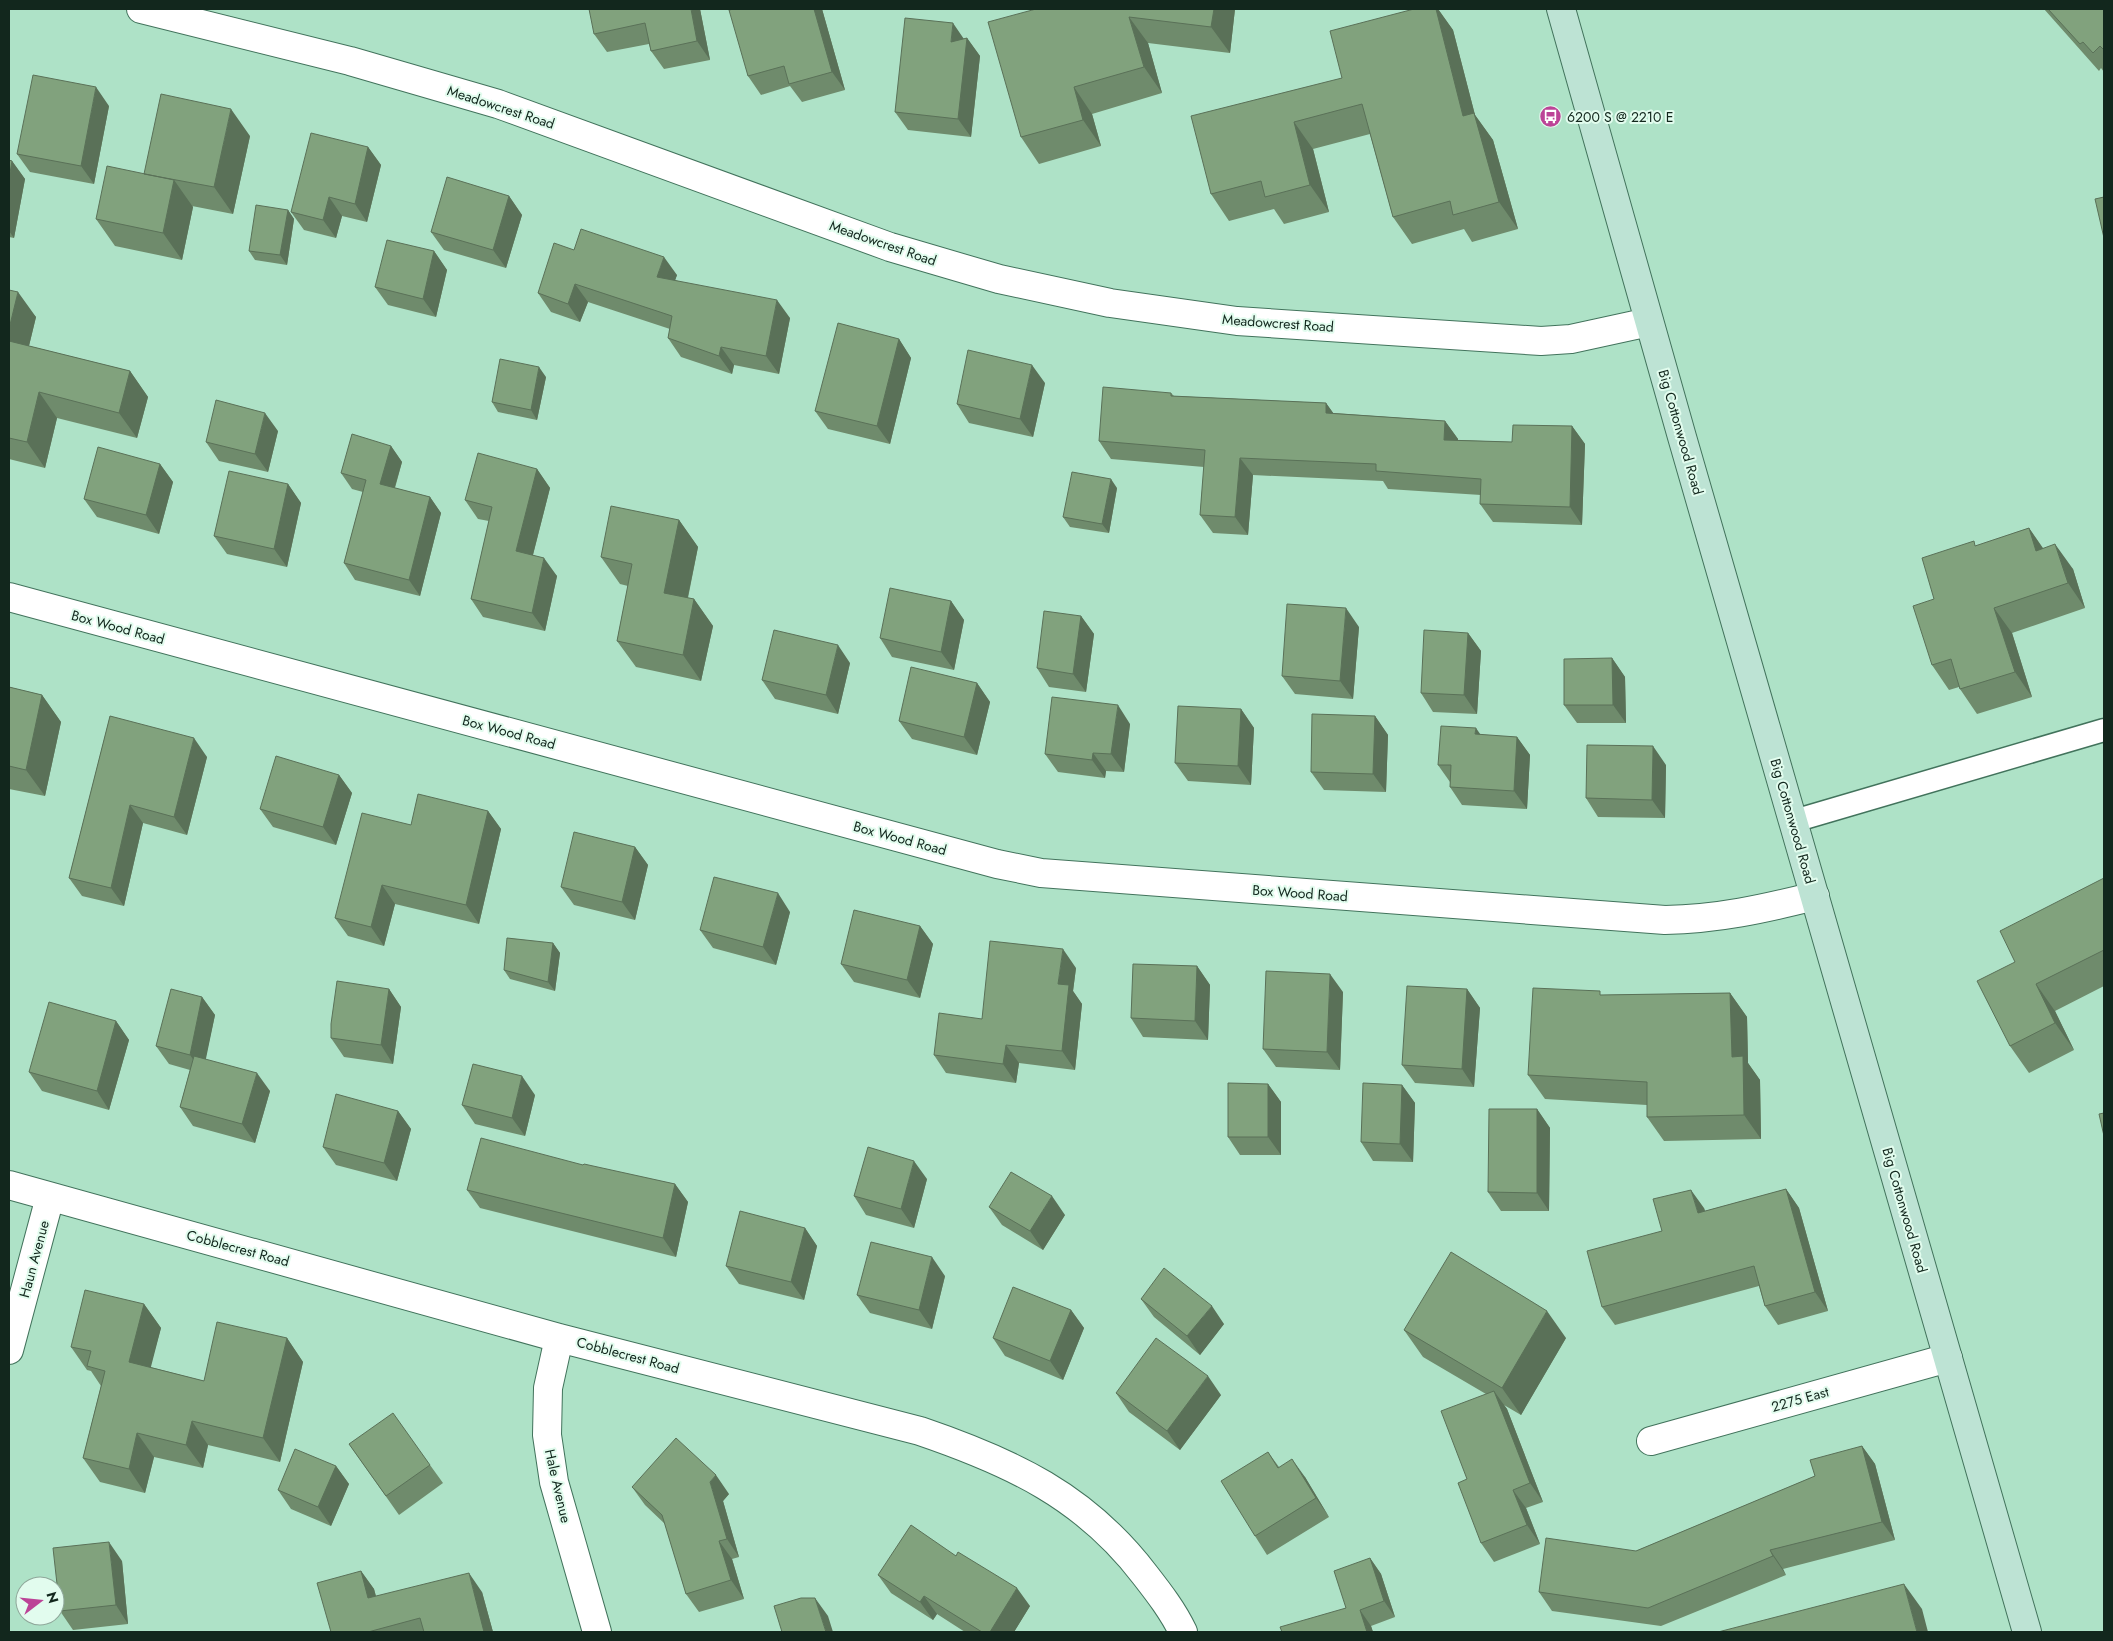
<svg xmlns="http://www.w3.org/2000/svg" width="2113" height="1641" font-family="Jost,sans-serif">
	<rect width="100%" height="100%" fill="#aee2c7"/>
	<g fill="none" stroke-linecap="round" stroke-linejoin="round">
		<defs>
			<path id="service" d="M1794,821L2104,730"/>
			<path id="minor" d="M141,9L350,61L498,104L890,247L999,279L1110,303L1237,321L1541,341L1571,339L1649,322
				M9,597L997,864L1041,873L1665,920C1718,919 1763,909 1815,896
				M9,1185L559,1338L920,1431C1011,1462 1085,1496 1145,1575C1159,1593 1173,1611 1183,1632
				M559,1338L548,1388L547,1435L554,1482L597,1632
				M9,1350L50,1197
				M1651,1441L1948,1358"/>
			<path id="secondary" d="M1561,9L1682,437L2027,1632"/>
		</defs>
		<use href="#service" stroke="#42735c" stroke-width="25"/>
		<use href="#minor" stroke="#42735c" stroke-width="30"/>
		<use href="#secondary" stroke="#42735c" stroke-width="30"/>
		<use href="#service" stroke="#fff" stroke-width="22"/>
		<use href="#minor" stroke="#fff" stroke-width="28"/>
		<use href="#secondary" stroke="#bde3d4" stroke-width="28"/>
	</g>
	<path fill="#6f8b6c" d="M700,9L710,60L664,69L651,51L649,44L607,52L594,34Z
		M734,9H822L845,90L802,102L790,86L761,95L748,76Z
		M1036,9H1235L1230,53L1148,43L1162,93L1092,114L1101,146L1039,164L1021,137Z
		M1414,9H1438L1453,30L1475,115L1493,140L1518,229L1472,242L1464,229L1412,244L1393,217L1370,134L1313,149L1329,212L1284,224L1274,209L1229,221L1211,194L1342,78Z
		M2044,9H2104V72L2101,68L2099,71Z
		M967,38L980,56L971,137L908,130L895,112L964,39Z
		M109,106L94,184L30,172L17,154Z
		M250,136L233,214L192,206L193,207L182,260L115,246L96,219L145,174Z
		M368,147L381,165L367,222L342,216L336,238L304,230L291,212Z
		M9,160L12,161L25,179L14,238L9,237Z
		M509,196L522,215L506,268L444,250L431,232Z
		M288,210L294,219L287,265L255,260L249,251Z
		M574,250L677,275L675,280L790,318L779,374L734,365L732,374L681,357L668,338L670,329L588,302L580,322L551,312L538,293Z
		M434,251L447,270L436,317L388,305L375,287Z
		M9,290L36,317L29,346L130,371L148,397L137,438L57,418L45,468L9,459Z
		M899,339L911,358L890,444L828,429L815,411Z
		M546,377L537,420L498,412L492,402Z
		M1045,383L1033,437L969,423L957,404Z
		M1171,393L1174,396L1326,403L1333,413L1445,421L1458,439V440L1512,442L1572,426L1585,444L1582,525L1493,522L1480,504L1481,495L1388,489L1383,481L1253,475L1248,535L1213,533L1200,515L1204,467L1111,459L1099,441Z
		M278,431L268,472L219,461L206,442Z
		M391,446L402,462L395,488L430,497L441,513L420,596L355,580L344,563L363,492L352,489L341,473Z
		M160,464L173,482L159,534L97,517L84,499Z
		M537,469L550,488L533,555L557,576L545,631L483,617L471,599L489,521L478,519L465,500Z
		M288,484L301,503L287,567L227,554L214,536Z
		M1117,488L1109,533L1070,527L1063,517Z
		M679,520L698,547L688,598L694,599L713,626L701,681L636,667L617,641L628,586L620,584L601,557Z
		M2029,528L2043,548L2073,569L2085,608L2012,633L2032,697L1977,714L1960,689L1959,687L1949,690L1932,665L1934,599L1977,546Z
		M951,601L964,620L954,670L892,657L880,638Z
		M1081,616L1094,634L1086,692L1049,687L1037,668Z
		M1359,627L1353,699L1295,694L1282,676Z
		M1468,633L1481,651L1477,714L1433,712L1421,693Z
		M1612,658L1625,677L1626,723H1577L1564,705Z
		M850,663L838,714L775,699L762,680Z
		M977,683L990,702L977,755L912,739L899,721Z
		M9,687L42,695L61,722L45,796L9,789Z
		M1241,709L1254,728L1251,785L1188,781L1175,763Z
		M110,716L207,757L187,835L143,823L124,906L82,896L69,878Z
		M1375,716L1388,735L1386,792L1324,790L1311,772Z
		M1130,724L1124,772L1106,771L1105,778L1058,772L1045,754Z
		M1480,735L1517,737L1530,755L1527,809L1462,805L1450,787V782L1438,765Z
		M1666,765L1665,818L1598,817L1586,798Z
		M339,775L352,793L336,845L273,827L260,809Z
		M488,811L501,829L479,924L395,904L384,946L348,936L335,918L411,825Z
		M635,847L648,865L635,920L574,905L561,887Z
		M2104,878V986L2055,1011L2074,1050L2029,1073L2010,1046L2015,962Z
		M790,912L776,965L713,948L700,930Z
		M920,926L933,944L920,998L854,982L841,964Z
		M553,943L560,953L555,991L510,979L504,970Z
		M1197,966L1210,985L1208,1040L1143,1037L1131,1018Z
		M1076,968L1073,991L1082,1004L1075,1070L1019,1063L1016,1083L946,1073L934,1055Z
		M389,989L401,1007L393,1064L344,1057L331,1038Z
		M1467,989L1480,1008L1474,1087L1415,1083L1402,1065Z
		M1343,992L1340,1070L1276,1067L1263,1049Z
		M1730,993L1747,1017L1748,1063L1760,1080L1761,1139L1664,1141L1647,1117V1105L1545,1099L1528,1075L1603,995Z
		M202,997L215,1015L205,1060L270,1091L255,1143L193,1126L180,1107L190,1070L169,1064L156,1046Z
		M116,1021L129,1040L109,1110L42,1091L29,1072Z
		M1268,1084L1281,1102V1155H1240L1228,1137Z
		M1402,1085L1415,1103L1413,1162L1373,1161L1361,1142Z
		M535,1095L525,1136L475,1124L462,1105Z
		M1537,1109L1550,1128L1549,1211H1501L1488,1192Z
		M398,1111L411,1129L397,1181L336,1165L323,1147Z
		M583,1165L675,1184L688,1202L676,1257L480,1208L467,1190Z
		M927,1179L914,1228L866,1215L854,1196Z
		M1786,1189L1799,1208L1828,1311L1778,1325L1765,1306L1759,1286L1615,1325L1602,1307L1662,1231L1704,1208L1705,1211Z
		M989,1207L1065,1215L1043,1250L1002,1225Z
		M805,1228L817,1246L804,1300L739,1284L726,1266Z
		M945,1276L932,1329L870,1313L857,1295Z
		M1141,1299L1224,1324L1200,1355L1154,1317Z
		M144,1304L161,1328L150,1367L204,1381L287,1338L303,1362L280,1462L208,1445L203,1468L154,1457L145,1493L100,1482L83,1458L101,1386L91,1371L87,1370L71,1347Z
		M1071,1310L1084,1328L1063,1380L1005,1356L993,1338Z
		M1404,1330L1566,1338L1521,1415L1504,1405L1507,1409L1543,1502L1526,1508L1540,1544L1494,1562L1481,1543L1486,1394L1423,1357Z
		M1116,1393L1221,1395L1180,1450L1129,1412Z
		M349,1444L430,1465L443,1483L399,1515Z
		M1862,1446L1875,1464L1895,1540L1783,1569L1786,1575L1661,1626L1552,1611L1539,1592L1636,1551L1815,1476Z
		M1268,1452L1279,1467L1305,1477L1329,1517L1267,1555L1255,1536Z
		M336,1466L349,1484L331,1526L291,1509L278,1490Z
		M632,1487L729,1494L723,1501L739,1557L732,1559L744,1599L699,1612L686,1594L665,1524L645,1505Z
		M1370,1558L1381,1574L1395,1617L1371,1626L1373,1632H1282L1346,1608Z
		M122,1561L128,1624L73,1630L60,1611Z
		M361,1571L374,1589L376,1596L482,1592L493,1632H331Z
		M878,1575L1030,1606L1014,1632H965L937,1614L933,1620L891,1593Z"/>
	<path fill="#5a7158" d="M691,9H700L710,60L697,41Z
		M814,9H822L845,90L832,72Z
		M1214,9H1235L1230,53L1211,27Z
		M1436,9H1438L1453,30L1475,115L1493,140L1518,229L1499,202L1463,116Z
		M1129,17L1148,43L1162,93L1144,67Z
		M953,23L966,42H951Z
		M967,38L980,56L971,137L958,119Z
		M96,87L109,106L94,184L81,166Z
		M1074,87L1092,114L1101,146L1083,120Z
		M231,109L250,136L233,214L214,187Z
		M1294,122L1313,149L1329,212L1310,185Z
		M368,147L381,165L367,222L355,204Z
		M12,161L25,179L14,238L9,231V179Z
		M174,180L193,207L182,260L163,233Z
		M509,196L522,215L506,268L493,250Z
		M329,197L342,216L336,238L323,220Z
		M288,210L294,219L287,265L280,255Z
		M434,251L447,270L436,317L423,299Z
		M664,257L677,275L670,295L657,277Z
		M575,284L588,302L580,322L568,304Z
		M18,292L36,317L24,366L9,344V329Z
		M777,300L790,318L779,374L766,356Z
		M899,339L911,358L890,444L877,426Z
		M721,347L734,365L732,374L719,356Z
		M1032,365L1045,383L1033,437L1020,419Z
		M539,367L546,377L537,420L531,410Z
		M130,371L148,397L137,438L119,413Z
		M39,392L57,418L45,468L27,442Z
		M1326,403L1339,421L1326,413Z
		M265,413L278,431L268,472L255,454Z
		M1445,421L1458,439L1457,458L1444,440Z
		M1572,426L1585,444L1582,525L1570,507Z
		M391,446L402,462L391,500L380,484Z
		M1240,458L1253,475L1248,535L1235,517Z
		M160,464L173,482L159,534L146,515Z
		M537,469L550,488L529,570L516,551Z
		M1111,479L1117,488L1109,533L1102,524Z
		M288,484L301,503L287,567L274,549Z
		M430,497L441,513L420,596L409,580Z
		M679,520L698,547L683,620L664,593Z
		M2029,528L2046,553L2036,551Z
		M2055,544L2073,569L2085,608L2068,583Z
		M544,558L557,576L545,631L532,613Z
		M694,599L713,626L701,681L683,655Z
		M951,601L964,620L954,670L941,652Z
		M1346,608L1359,627L1353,699L1340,681Z
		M1994,608L2012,633L2032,697L2015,672Z
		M1081,616L1094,634L1086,692L1073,674Z
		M1468,633L1481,651L1477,714L1464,695Z
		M838,645L850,663L838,714L826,695Z
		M1612,658L1625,677L1626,723L1613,705Z
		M977,683L990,702L977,755L964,737Z
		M42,695L61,722L45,796L26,770Z
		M1118,705L1130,724L1124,772L1111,754Z
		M1241,709L1254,728L1251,785L1238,766Z
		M1375,716L1388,735L1386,792L1373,774Z
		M1476,728L1489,747L1475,734Z
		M1517,737L1530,755L1527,809L1514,791Z
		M194,738L207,757L187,835L174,817Z
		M1653,746L1666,765L1665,818L1652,800Z
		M1093,753L1106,771L1105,778L1092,760Z
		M339,775L352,793L336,845L323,827Z
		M130,805L143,823L124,906L111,888Z
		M488,811L501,829L479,924L466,905Z
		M635,847L648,865L635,920L622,902Z
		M382,885L395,904L384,946L371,927Z
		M778,893L790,912L776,965L763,947Z
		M920,926L933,944L920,998L907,980Z
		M553,943L560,953L555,991L548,982Z
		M1063,949L1076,968L1073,991L1082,1004L1075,1070L1062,1051L1058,984Z
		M1197,966L1210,985L1208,1040L1195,1021Z
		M1330,974L1343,992L1340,1070L1327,1052Z
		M2036,984L2055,1011L2074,1050L2055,1023Z
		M389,989L401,1007L393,1064L381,1045Z
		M1467,989L1480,1008L1474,1087L1462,1069Z
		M1730,993L1747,1017L1748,1063L1760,1080L1761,1139L1744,1115L1732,1057Z
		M202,997L215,1015L203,1073L190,1055Z
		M116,1021L129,1040L109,1110L97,1091Z
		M1006,1045L1019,1063L1016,1083L1003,1064Z
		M257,1073L270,1091L255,1143L242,1124Z
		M522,1076L535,1095L525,1136L512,1118Z
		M1268,1084L1281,1102V1155L1268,1137Z
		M1402,1085L1415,1103L1413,1162L1400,1144Z
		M1537,1109L1550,1128L1549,1211L1537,1193Z
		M398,1111L411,1129L397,1181L384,1163Z
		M914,1161L927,1179L914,1228L901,1209Z
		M675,1184L688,1202L676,1257L663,1238Z
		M1786,1189L1799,1208L1828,1311L1815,1292Z
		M1691,1190L1704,1208L1711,1232L1698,1213Z
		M1052,1196L1065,1215L1043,1250L1030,1231Z
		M805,1228L817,1246L804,1300L791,1282Z
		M932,1257L945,1276L932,1329L919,1310Z
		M144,1304L161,1328L146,1386L129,1362Z
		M1212,1306L1224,1324L1200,1355L1187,1336Z
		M1071,1310L1084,1328L1063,1380L1050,1361Z
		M1547,1311L1566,1338L1521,1415L1502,1388Z
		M287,1338L303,1362L280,1462L263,1438Z
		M1208,1376L1221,1395L1180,1450L1167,1431Z
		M1494,1391L1507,1409L1543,1502L1530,1483Z
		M192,1421L208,1445L203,1468L186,1445Z
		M137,1433L154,1457L145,1493L129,1469Z
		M1862,1446L1875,1464L1895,1540L1882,1522Z
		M1292,1459L1305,1477L1329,1517L1316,1498Z
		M336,1466L349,1484L331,1526L318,1507Z
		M716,1475L729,1494L723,1501L739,1557L727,1539L710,1482Z
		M1513,1490L1526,1508L1540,1544L1527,1525Z
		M719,1541L732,1559L744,1599L731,1580Z
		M109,1542L122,1561L128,1624L116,1605Z
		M1770,1550L1783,1569L1786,1575L1773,1556Z
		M1370,1558L1381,1574L1395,1617L1384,1601Z
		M361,1571L374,1589L381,1617L368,1598Z
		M469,1573L482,1592L493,1632H484Z
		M1904,1584L1922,1609L1928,1632H1917Z
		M1017,1588L1030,1606L1014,1632H990Z
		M924,1596L937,1614L933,1620L920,1602Z
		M815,1598L828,1616L833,1632H826Z
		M1360,1610L1371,1626L1373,1632H1367Z"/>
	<path fill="#81a27d" stroke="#5a7158" d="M589,9H691L697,41L651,51L645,23L594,34Z
		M734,9H814L832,72L789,84L784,66L748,76L729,10Z
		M1036,9H1214L1211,27L1129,17L1144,67L1074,87L1083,120L1021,137L988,22Z
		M1414,9H1436L1463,116L1474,113L1499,202L1453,215L1450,201L1393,217L1362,104L1294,122L1310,185L1265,197L1261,181L1211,194L1191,116L1342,78L1330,31Z
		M2048,9H2104V48L2103,49L2100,46L2093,53L2083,42L2080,44Z
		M905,18L953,23L951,42L967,38L958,119L895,112Z
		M33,75L96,87L81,166L17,154Z
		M161,94L231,109L214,187L144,174Z
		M311,133L368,147L355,204L329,197L323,220L291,212Z
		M9,160L12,161L9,179Z
		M107,166L174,180L163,233L96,219Z
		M447,177L509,196L493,250L431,232Z
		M2104,197V238L2095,199Z
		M256,205L288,210L280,255L249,251Z
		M581,229L664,257L657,277L777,300L766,356L721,347L719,356L668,338L672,316L575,284L568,304L538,293L554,243L574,250Z
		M387,240L434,251L423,299L375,287Z
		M9,290L18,292L9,329Z
		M838,323L899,339L877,426L815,411Z
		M9,341L130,371L119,413L39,392L27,442L9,438Z
		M968,350L1032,365L1020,419L957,404Z
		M500,359L539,367L531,410L492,402Z
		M1103,387L1171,393V396L1326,403V413L1445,421L1444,440L1512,442L1513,425L1572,426L1570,507L1480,504L1481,479L1376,471V464L1240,458L1235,517L1200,515L1205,450L1099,441Z
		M216,400L265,413L255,454L206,442Z
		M352,434L391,446L380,484L430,497L409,580L344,563L366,480L341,473Z
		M98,447L160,464L146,515L84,499Z
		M478,453L537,469L516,551L544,558L532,613L471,599L492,507L465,500Z
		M229,471L288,484L274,549L214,536Z
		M1072,472L1111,479L1102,524L1063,517Z
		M611,506L679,520L664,593L694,599L683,655L617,641L632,564L601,557Z
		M2029,528L2036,551L2055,544L2068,583L1994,608L2015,672L1960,689L1951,659L1932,665L1913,606L1934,599L1922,558L1974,541L1975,546Z
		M890,588L951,601L941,652L880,638Z
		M1287,604L1346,608L1340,681L1282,676Z
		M1044,611L1081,616L1073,674L1037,668Z
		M774,630L838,645L826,695L762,680Z
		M1424,630L1468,633L1464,695L1421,693Z
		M1612,658L1613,705H1564V659Z
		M911,667L977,683L964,737L899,721Z
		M9,687L42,695L26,770L9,766Z
		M1052,697L1118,705L1111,754L1093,753L1092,760L1045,754Z
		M1178,706L1241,709L1238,766L1175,763Z
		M1312,714L1375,716L1373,774L1311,772Z
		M110,716L194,738L174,817L130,805L111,888L69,878Z
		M1441,726L1476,728L1475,734L1517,737L1514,791L1450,787L1451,765H1438Z
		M1587,745L1653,746L1652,800L1586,798Z
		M276,756L339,775L323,827L260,809Z
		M418,794L488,811L466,905L382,885L371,927L335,918L362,813L411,825Z
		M574,832L635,847L622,902L561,887Z
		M714,877L778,893L763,947L700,930Z
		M2104,878V950L2036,984L2055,1023L2010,1046L1977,981L2015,962L2000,931Z
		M854,910L920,926L907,980L841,964Z
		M507,938L553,943L548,982L504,970Z
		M990,941L1063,949L1058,984L1069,985L1062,1051L1006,1045L1003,1064L934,1055L939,1013L982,1019Z
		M1133,964L1197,966L1195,1021L1131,1018Z
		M1266,971L1330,974L1327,1052L1263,1049Z
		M337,981L389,989L381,1045L331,1038V1024Z
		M1407,986L1467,989L1462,1069L1402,1065Z
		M1533,988L1600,991V995L1730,993L1732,1057L1743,1056L1744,1115L1647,1117V1082L1528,1075Z
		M171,989L202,997L190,1055L156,1046Z
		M49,1002L116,1021L97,1091L29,1072Z
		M194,1056L257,1073L242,1124L180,1107Z
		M473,1064L522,1076L512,1118L462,1105Z
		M1228,1083L1268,1084V1137H1228Z
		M1363,1083L1402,1085L1400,1144L1361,1142Z
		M336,1094L398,1111L384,1163L323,1147Z
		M1489,1109H1537V1193L1488,1192Z
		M2104,1113V1136L2099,1114Z
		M481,1138L583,1165L584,1164L675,1184L663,1238L467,1190Z
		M868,1147L914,1161L901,1209L854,1196Z
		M1011,1172L1052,1196L1030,1231L989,1207Z
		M1786,1189L1815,1292L1765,1306L1754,1266L1602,1307L1587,1251L1662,1231L1653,1199L1691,1190L1698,1213Z
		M740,1211L805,1228L791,1282L726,1266Z
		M871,1242L932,1257L919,1310L857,1295Z
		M1451,1252L1547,1311L1502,1388L1404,1330Z
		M1164,1268L1212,1306L1187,1336L1141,1299Z
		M1013,1287L1071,1310L1050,1361L993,1338Z
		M85,1290L144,1304L129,1362L204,1381L217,1322L287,1338L263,1438L192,1421L186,1445L137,1433L129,1469L83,1458L105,1371L87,1366L91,1351L71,1347Z
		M1156,1338L1208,1376L1167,1431L1116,1393Z
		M1494,1391L1530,1483L1513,1490L1527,1525L1481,1543L1458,1483L1467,1479L1441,1411Z
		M393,1413L430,1465L386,1496L349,1444Z
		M676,1438L716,1475L710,1482L727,1539L719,1541L731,1580L686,1594L662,1515L632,1487Z
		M1862,1446L1882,1522L1770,1550L1773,1556L1648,1608L1539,1592L1546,1538L1636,1551L1815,1476L1810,1460Z
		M295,1449L336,1466L318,1507L278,1490Z
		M1268,1452L1278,1468L1292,1459L1316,1498L1255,1536L1221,1481Z
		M911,1525L956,1556L958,1552L1017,1588L990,1632H982L924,1596L920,1602L878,1575Z
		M109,1542L116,1605L60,1611L53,1548Z
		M1370,1558L1384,1601L1360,1610L1367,1632H1282L1280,1627L1346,1608L1334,1571Z
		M361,1571L368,1598L469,1573L484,1632H424L420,1618L368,1632H331L317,1583Z
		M1904,1584L1917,1632H1718Z
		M801,1598H815L826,1632H782L774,1606Z"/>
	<defs>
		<symbol id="bus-disc" viewBox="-11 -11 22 22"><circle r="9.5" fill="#bc4397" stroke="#e2fcee"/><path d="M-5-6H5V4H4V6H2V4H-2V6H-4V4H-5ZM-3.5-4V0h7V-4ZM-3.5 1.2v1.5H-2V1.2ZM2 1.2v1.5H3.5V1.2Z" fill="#fff"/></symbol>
	</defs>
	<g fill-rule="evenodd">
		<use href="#bus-disc" x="1538" y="104" width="25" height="25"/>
	</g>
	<g text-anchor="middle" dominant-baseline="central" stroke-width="4" stroke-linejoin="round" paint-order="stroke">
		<g font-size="14" fill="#12271d" stroke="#e2fcee">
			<text transform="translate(501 107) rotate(18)">Meadowcrest Road</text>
			<text transform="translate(883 243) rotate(19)">Meadowcrest Road</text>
			<text transform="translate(1278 323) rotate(4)">Meadowcrest Road</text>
			<text transform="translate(1681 432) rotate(74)">Big Cottonwood Road</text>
			<text transform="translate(118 627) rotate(15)">Box Wood Road</text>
			<text transform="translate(509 732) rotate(15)">Box Wood Road</text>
			<text transform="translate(1793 821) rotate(74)">Big Cottonwood Road</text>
			<text transform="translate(900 838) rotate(15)">Box Wood Road</text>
			<text transform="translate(1300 893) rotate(4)">Box Wood Road</text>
			<text transform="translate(1905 1210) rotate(74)">Big Cottonwood Road</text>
			<text transform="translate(238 1248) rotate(15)">Cobblecrest Road</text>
			<text transform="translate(34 1259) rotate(-75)">Haun Avenue</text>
			<text transform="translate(628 1355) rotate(15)">Cobblecrest Road</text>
			<text transform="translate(1800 1399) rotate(-16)">2275 East</text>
			<text transform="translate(558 1486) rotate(77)">Hale Avenue</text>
		</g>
		<g font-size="14" fill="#12271d" stroke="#e2fcee" text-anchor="start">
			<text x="1567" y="117">6200 S @ 2210 E</text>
		</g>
	</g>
	<rect width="2113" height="1641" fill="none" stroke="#12271d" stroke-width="20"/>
	<g transform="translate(40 1601) rotate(74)"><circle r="24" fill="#e2fcee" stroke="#8fa79a"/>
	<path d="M0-4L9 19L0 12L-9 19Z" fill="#bc4397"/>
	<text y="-8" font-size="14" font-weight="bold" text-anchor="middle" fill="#12271d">N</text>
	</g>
</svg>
